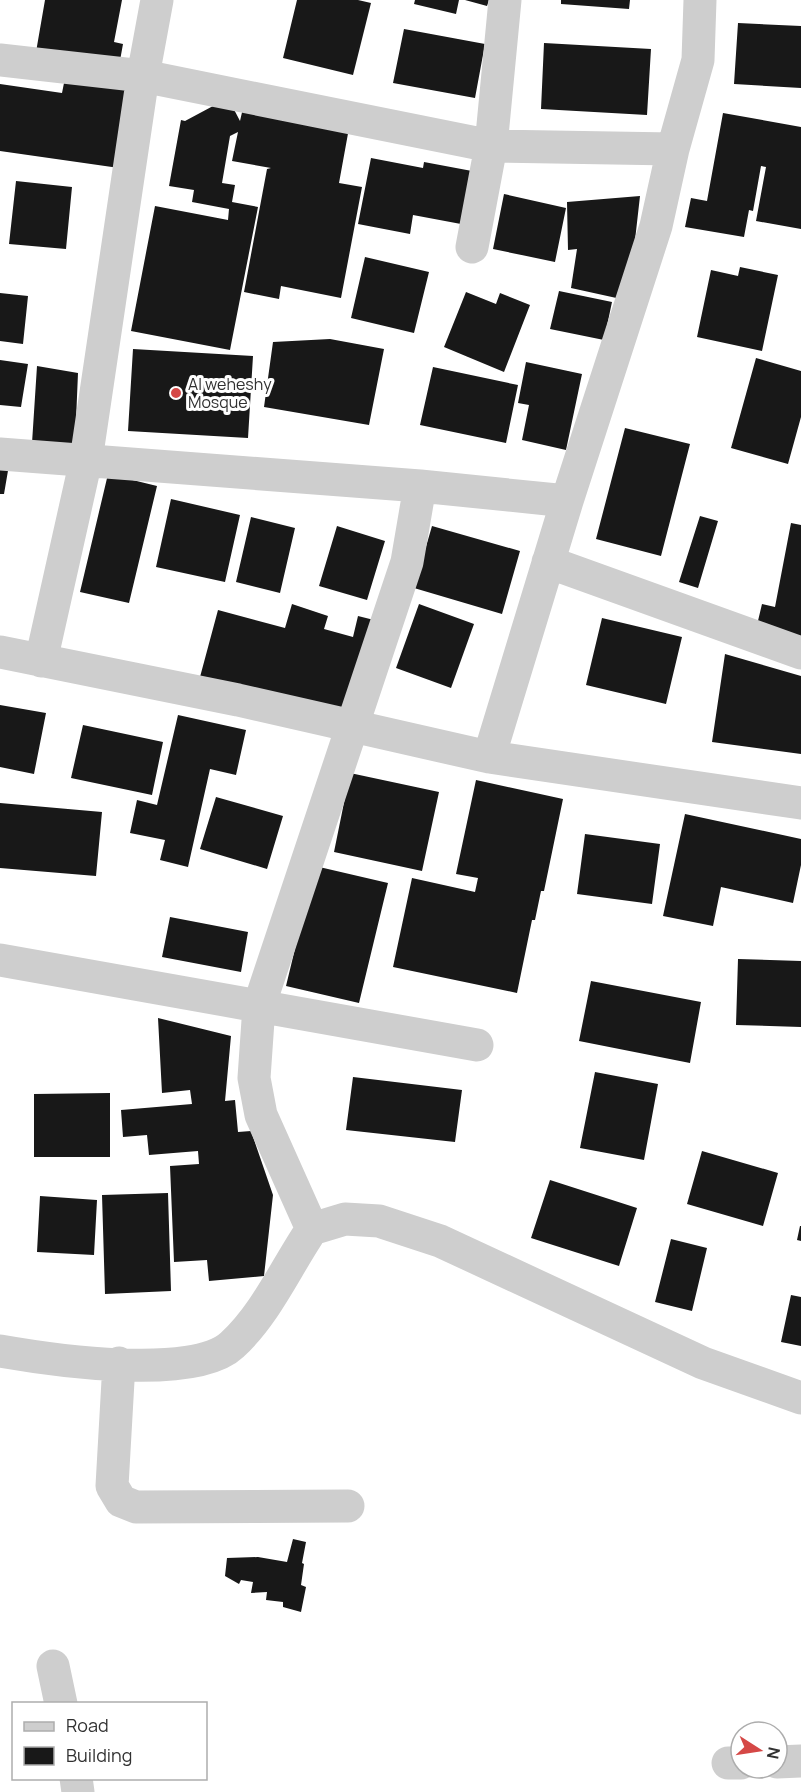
<svg xmlns="http://www.w3.org/2000/svg" width="801" height="1792" font-family="Manrope,sans-serif">
	<rect width="100%" height="100%" fill="#fff"/>
	<path fill="#181818" d="M45,0H122L114,42L123,44L119,66L36,52Z
		M297,0H358L371,3L353,75L283,58Z
		M415,0H459L456,14L414,4Z
		M465,0H489L487,6Z
		M561,0H630L629,9L561,4Z
		M738,23L801,26V88L734,84Z
		M404,29L485,44L475,98L393,83Z
		M544,43L651,49L647,115L541,109Z
		M66,73L132,83L119,168L0,151V84L62,93Z
		M228,98L240,121L243,108L349,128L339,183L362,187L341,298L281,286L279,299L244,292L267,169L271,168L232,161L238,132L230,136L222,183L235,185L232,202L258,207L230,350L131,331L155,206L228,220L229,209L192,202L194,190L169,186L181,120L185,121Z
		M723,113L801,127V229L756,221L766,167L761,166L753,211L749,210L744,237L685,227L691,198L707,201Z
		M371,158L423,168L424,162L472,171L461,224L413,215L410,234L358,224Z
		M16,181L72,187L66,249L9,244Z
		M504,194L566,208L555,262L493,249Z
		M640,196L634,249L621,299L571,288L577,249L568,250L567,202Z
		M365,257L429,272L414,333L351,318Z
		M740,267L778,275L762,351L697,337L711,270L738,276Z
		M559,291L612,302L604,340L550,329Z
		M466,292L496,304L500,293L530,305L504,372L444,347Z
		M0,293L28,296L23,344L0,341Z
		M330,339L384,349L369,425L264,407L273,342Z
		M133,349L253,356L248,438L128,431Z
		M756,358L801,371V417L788,464L731,448Z
		M0,360L28,364L21,407L0,405Z
		M526,362L582,374L566,450L522,440L529,405L518,403Z
		M37,366L78,373L75,444L32,443Z
		M433,367L518,385L506,443L420,425Z
		M625,428L690,444L661,556L596,539Z
		M0,458L10,459L4,494H0Z
		M108,474L157,486L129,603L80,592Z
		M171,499L240,515L225,582L156,567Z
		M700,516L718,521L698,588L679,582Z
		M251,517L295,528L280,593L236,582Z
		M791,523L801,525V636L757,625L762,604L775,607Z
		M337,526L385,541L367,600L319,586Z
		M432,526L520,551L502,614L414,588Z
		M292,604L328,616L324,629L353,637L358,616L374,620L348,716L200,677L218,610L285,628Z
		M419,604L474,624L451,688L396,668Z
		M602,618L682,637L666,704L586,685Z
		M725,654L801,676V754L712,742Z
		M0,705L46,713L34,774L0,767Z
		M178,715L246,730L236,775L210,769L188,867L160,860L165,840L130,833L137,800L157,805Z
		M83,725L163,742L152,795L71,778Z
		M350,773L439,792L422,871L334,852Z
		M476,780L563,799L544,891H541L535,920H532L517,993L393,967L412,878L475,892L478,878L456,874Z
		M216,797L283,816L267,869L200,849Z
		M0,803L102,812L96,876L0,868Z
		M685,814L801,839V865L793,903L721,887L713,926L663,916Z
		M585,834L660,844L652,904L577,894Z
		M315,866L388,883L359,1003L286,986Z
		M170,917L248,932L241,972L162,957Z
		M738,959L801,961V1027L736,1025Z
		M591,981L701,1002L690,1063L579,1041Z
		M158,1018L231,1036L225,1101L235,1100L238,1132L251,1131L273,1195L264,1276L209,1281L207,1260L174,1262L170,1166L199,1164L198,1151L149,1155L147,1135L123,1137L121,1110L192,1104L190,1090L162,1093Z
		M595,1072L658,1084L644,1160L580,1148Z
		M353,1077L462,1090L455,1142L346,1130Z
		M110,1093V1157H34V1094Z
		M702,1151L778,1173L763,1226L687,1204Z
		M550,1180L637,1208L619,1266L531,1238Z
		M168,1193L171,1291L105,1294L102,1195Z
		M40,1196L97,1200L94,1255L37,1252Z
		M800,1226H801V1241L797,1240Z
		M671,1239L707,1248L692,1311L655,1302Z
		M791,1295L801,1297V1346L781,1342Z
		M293,1539L306,1542L302,1563L304,1564L301,1585L306,1587L301,1612L283,1607V1602L266,1600L267,1592L251,1593L253,1582L241,1580L239,1584L225,1576L227,1558L258,1557L287,1562Z"/>
	<g fill="none" stroke-linecap="round" stroke-linejoin="round">
		<path stroke="#cecece" stroke-width="33" d="M0,60L143,76L491,146L673,149
			M472,247L491,146L505,0
			M0,454L420,486L567,501
			M548,562L801,653
			M0,652L238,700L489,757L801,803
			M41,661L86,460L143,76L157,0
			M489,757L567,501L656,226L673,149L698,60L700,0
			M0,960L477,1045
			M312,1229L261,1115L254,1078L259,1006L407,562L420,486
			M0,1351C51,1360 194,1381 232,1345C266,1314 286,1267 312,1229L345,1219L379,1221L440,1241L703,1363L801,1398
			M119,1363L112,1486L121,1501L136,1507L348,1506
			M53,1666L61,1704
			M777,1762L801,1761
			M728,1763H741
			M76,1778L78,1792"/>
	</g>
	<circle fill="#d54846" stroke="#fff" stroke-width="2" cx="176" cy="393" r="6"/>
	<g text-anchor="middle" dominant-baseline="central" stroke-width="6" stroke-linejoin="round" paint-order="stroke">
		<g font-size="16" fill="#313131" stroke="#fff" text-anchor="start">
			<text x="188" y="384">Al weheshy<tspan x="188" dy="18">Mosque</tspan></text>
		</g>
	</g>
	<rect x="12" y="1702" width="195" height="78" fill="#ffffff" stroke="#adadad" stroke-width="1.5"/>
	<rect x="24" y="1722" width="30" height="9" fill="#cecece" stroke="#adadad" stroke-width="1.5"/>
	<text x="66" y="1732" font-size="18" fill="#313131">Road</text>
	<rect x="24" y="1747" width="30" height="18" fill="#181818" stroke="#adadad" stroke-width="1.5"/>
	<text x="66" y="1762" font-size="18" fill="#313131">Building</text>
	<g transform="translate(759 1750) rotate(102)"><circle r="28" fill="#ffffff" stroke="#adadad" stroke-width="1.5"/>
	<path d="M0-4.5L10 22L0 15L-10 22Z" fill="#d54846"/>
	<text y="-9" font-size="16" font-weight="bold" text-anchor="middle" fill="#313131">N</text>
	</g>
</svg>
